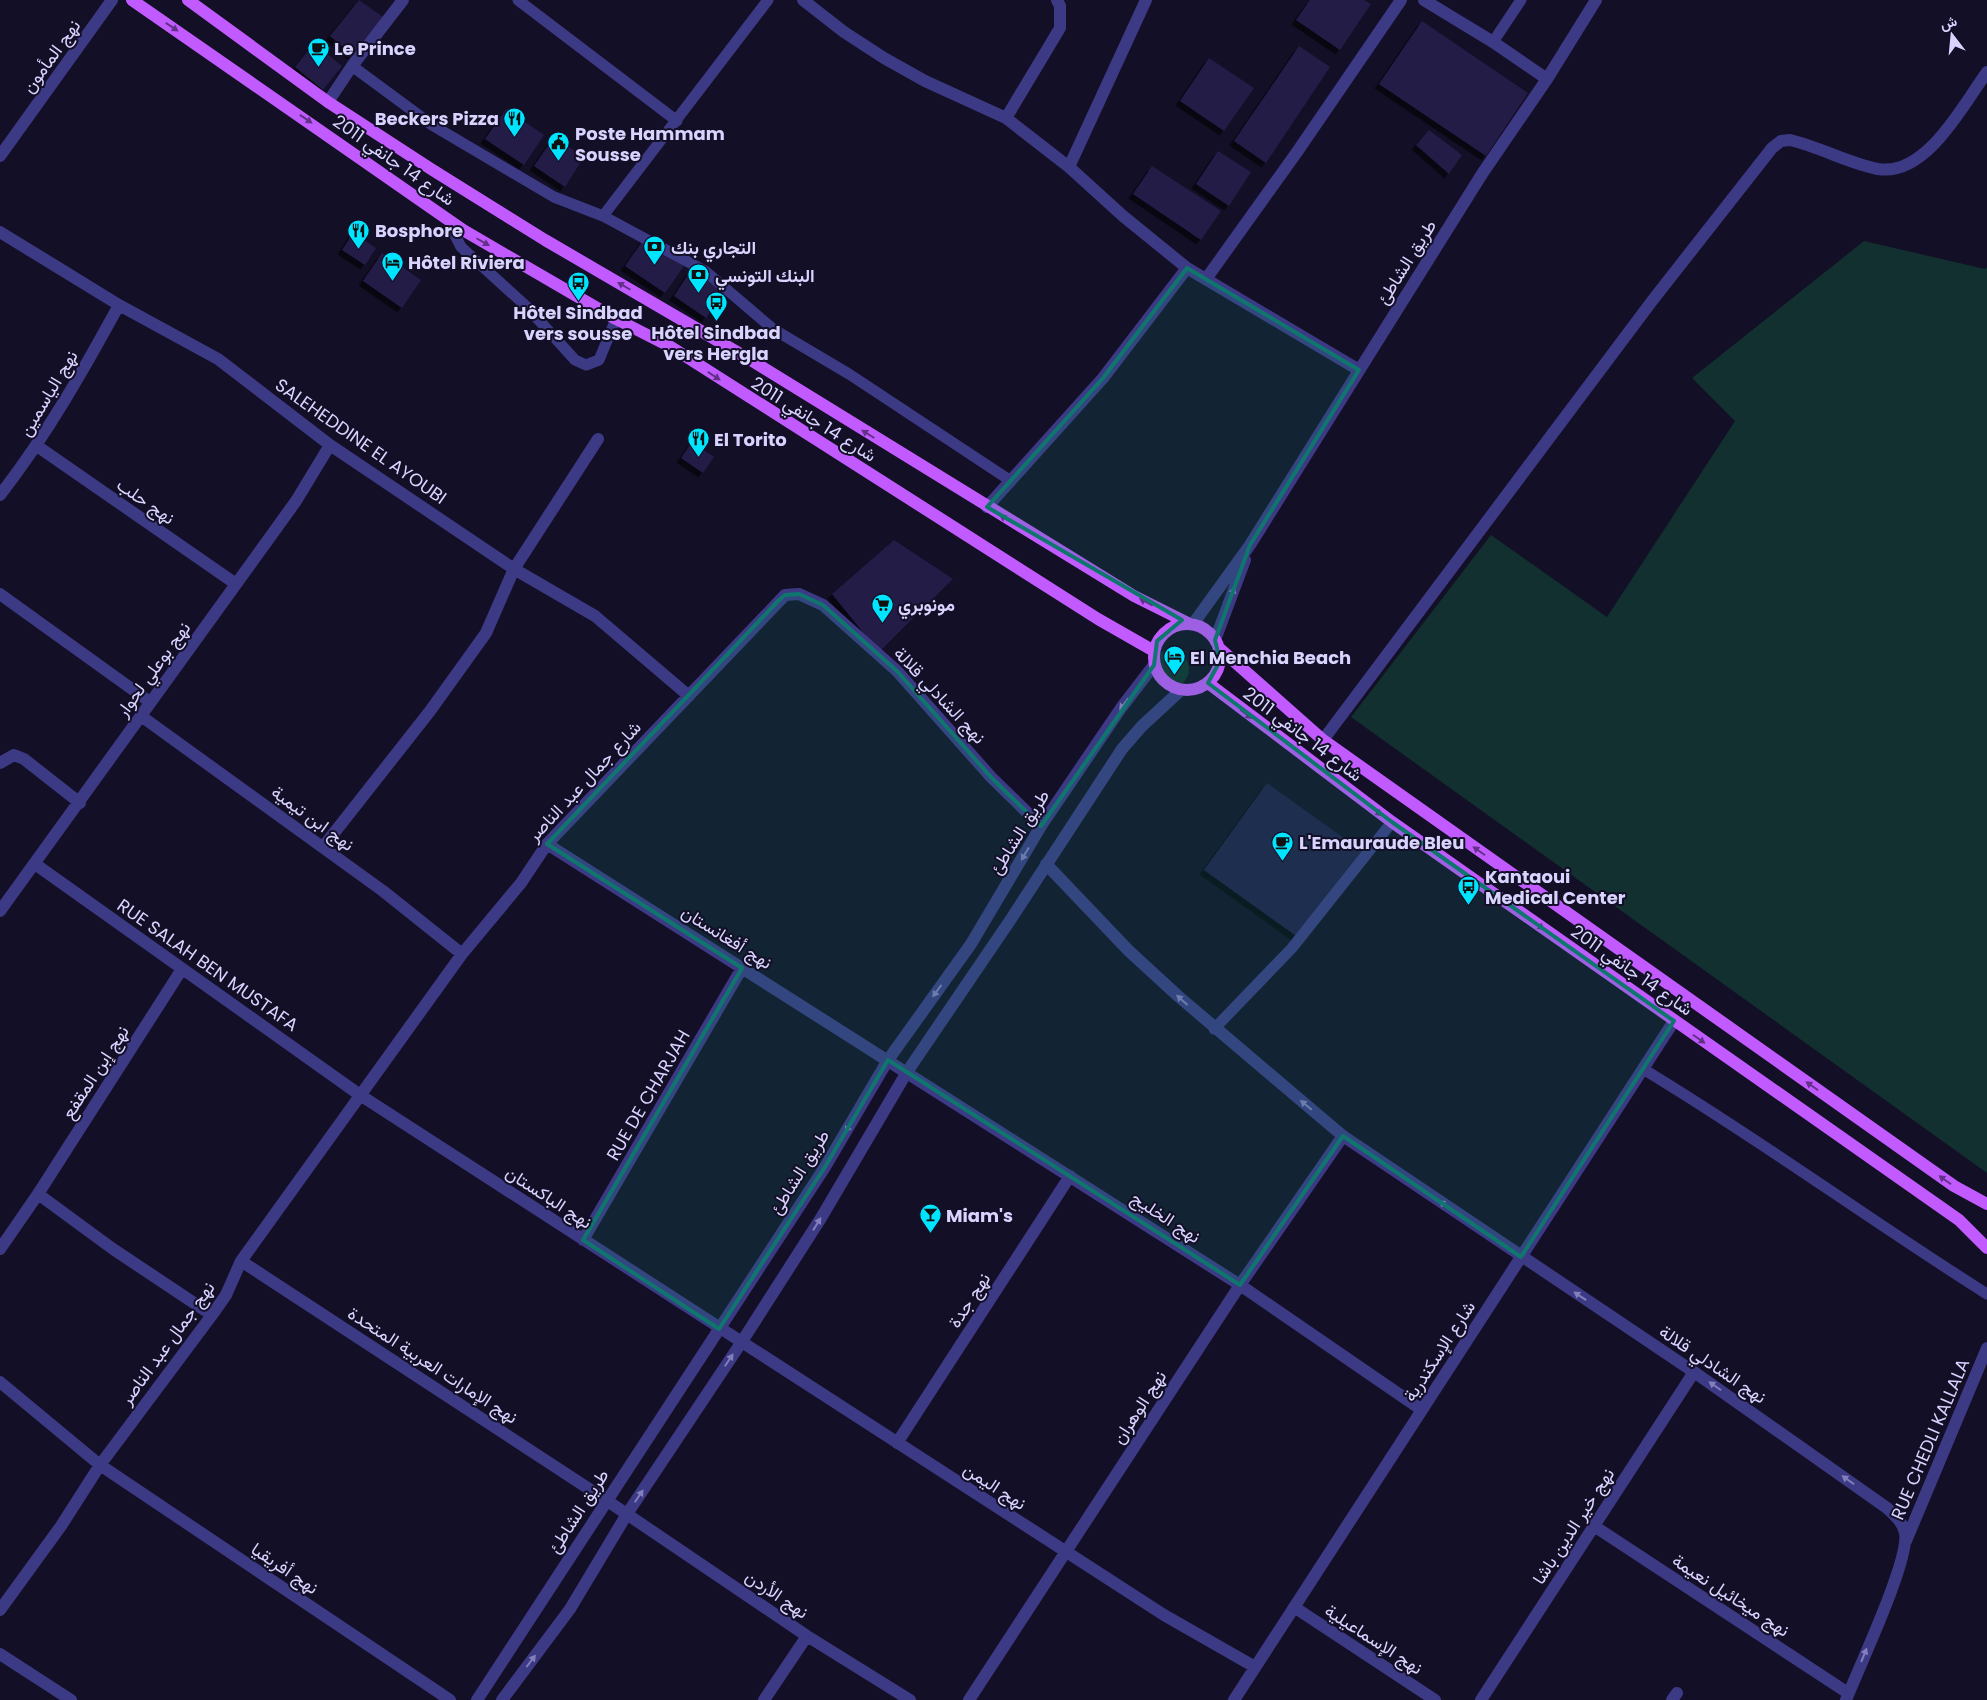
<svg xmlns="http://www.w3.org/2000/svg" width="1987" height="1700" font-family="Poppins,Vazirmatn,sans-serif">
	<defs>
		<filter id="shadow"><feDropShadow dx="-4.5" dy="4.5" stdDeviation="0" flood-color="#0009"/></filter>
	</defs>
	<rect width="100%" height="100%" fill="#130f26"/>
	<path fill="#12302f" d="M1864,241L1985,269L1987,267V1173L1351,717L1491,535L1607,617L1735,421L1692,378Z
		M1151 669a19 19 0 1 1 38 0a19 19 0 1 1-38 0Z"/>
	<path fill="#241b47" filter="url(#shadow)" d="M359,0L383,17L352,55L330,36Z
		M1310,0H1364L1371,4L1340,50L1296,20Z
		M1422,21L1528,93L1486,156L1379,84Z
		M314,43L342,66L323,90L295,67Z
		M1299,46L1330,67L1266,163L1234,141Z
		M1209,58L1254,88L1224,131L1180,101Z
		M506,109L544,135L524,165L485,139Z
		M1429,130L1462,155L1449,174L1416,145Z
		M554,137L584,157L565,187L534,166Z
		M1218,151L1251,172L1229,206L1196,184Z
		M1152,166L1221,211L1201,240L1133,194Z
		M353,233L376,248L365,265L342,250Z
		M644,239L684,266L665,293L625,266Z
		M382,253L421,280L402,308L363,281Z
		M691,270L724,292L706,318L674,296Z
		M692,442L714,457L703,473L681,458Z
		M894,540L953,579L879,652L832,594Z
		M1267,783L1362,851L1299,938L1204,870Z"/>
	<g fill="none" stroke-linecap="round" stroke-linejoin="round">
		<path stroke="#3d3a85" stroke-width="11" d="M518,0L677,121
			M1493,42L1521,0
			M352,66L432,125L554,197L603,216L705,271L773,329L849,374L1011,481
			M603,216L768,0
			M463,230L455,235L461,247L526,306L575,360L586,365L599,360L616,319
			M1214,1029L1292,948L1392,822
			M1643,1069C1761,1140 1871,1221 1987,1294"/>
		<path stroke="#3d3a85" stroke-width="12" d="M803,0L844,32L884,58L925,81L1006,118L1069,167L1123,216L1187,268L1359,370
			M1424,0L1493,42L1547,79
			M328,102L352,66L403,0
			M1006,118L1060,28V6L1057,0
			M0,156L112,0
			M1069,167L1146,0
			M0,232L119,305L218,359L330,445L514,569L595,616L689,696
			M1206,279L1297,152L1401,0
			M37,446L236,584
			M0,495C46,436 83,371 119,305
			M987,507L1103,378L1187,268
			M0,594L150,702
			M141,716L383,891L462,954
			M1323,740L1652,301L1772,148L1781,141L1790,140C1820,147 1848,163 1878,169C1926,177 1963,105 1987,72
			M0,763L14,755L24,759L80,803
			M547,844L1240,1285L1422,1410
			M323,847L430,711L486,633L514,569L598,439
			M35,864L360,1095L1164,1615L1255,1667
			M0,911L296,501L330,445
			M182,969L38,1194L113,1249L212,1315
			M583,1240L742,968
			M0,1249L38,1194
			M241,1261L606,1500L807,1636L910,1700
			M0,1382L100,1465L450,1700
			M897,1443L1070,1176
			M1594,1526L1848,1693
			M1294,1607L1435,1700
			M0,1610L61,1526L100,1465L212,1315L226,1295L241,1261L462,954L521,883L547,844L785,595L799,594L823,605L897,671L991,777L1041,826
			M0,1654L71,1700
			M764,1700L807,1636
			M969,1700L1240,1285L1343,1136
			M1234,1700L1674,1021
			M1481,1700L1694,1372
			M1672,1700L1677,1693"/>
		<path stroke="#3d3a85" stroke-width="12" d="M1193,624L1250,545L1482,174L1547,79L1596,0
			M1215,640L1245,560
			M1046,864L1128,950L1178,996L1343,1136L1694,1372L1887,1508C1894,1515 1903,1522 1905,1533C1910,1560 1858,1669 1846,1700
			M1906,1541L1987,1348
			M477,1700L825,1167L888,1060L971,944L1041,826L1121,708L1154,665
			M502,1700L570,1609L627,1514L741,1343L821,1218L907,1072L1011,919L1122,749L1142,726L1181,690"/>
		<path stroke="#c25bff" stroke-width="12" d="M132,0L463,230L616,319L671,347L1098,619L1154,651
			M188,0L328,102L431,169L545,240L749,359L1134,596L1190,624
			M1154 657a33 33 0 1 1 66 0a33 33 0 1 1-66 0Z
			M1219,648L1323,740L1954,1186L1987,1204
			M1208,683L1392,822L1959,1220L1987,1248"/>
	</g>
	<defs><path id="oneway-solid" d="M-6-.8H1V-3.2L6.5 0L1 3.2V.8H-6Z" transform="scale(1.25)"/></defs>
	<g fill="#623188">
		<use href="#oneway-solid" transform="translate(172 27) rotate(34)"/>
		<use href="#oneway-solid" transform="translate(306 119) rotate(34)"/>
		<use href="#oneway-solid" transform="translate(483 242) rotate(30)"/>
		<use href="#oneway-solid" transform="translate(624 286) rotate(-150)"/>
		<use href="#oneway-solid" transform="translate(714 376) rotate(33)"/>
		<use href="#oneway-solid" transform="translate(868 434) rotate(-148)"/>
		<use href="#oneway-solid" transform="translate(1006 519) rotate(-149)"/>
		<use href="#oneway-solid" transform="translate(1146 602) rotate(-152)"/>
		<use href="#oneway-solid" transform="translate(1246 714) rotate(38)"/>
		<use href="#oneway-solid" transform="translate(1376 811) rotate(37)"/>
		<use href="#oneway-solid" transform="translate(1479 851) rotate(-145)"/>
		<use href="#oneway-solid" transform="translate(1538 925) rotate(35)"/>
		<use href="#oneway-solid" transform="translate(1699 1039) rotate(35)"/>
		<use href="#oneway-solid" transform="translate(1812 1086) rotate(-145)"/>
		<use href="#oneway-solid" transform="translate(1945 1180) rotate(-145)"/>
	</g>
	<g fill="#837fbc">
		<use href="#oneway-solid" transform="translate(1232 594) rotate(-70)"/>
		<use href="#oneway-solid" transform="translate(1124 704) rotate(127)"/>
		<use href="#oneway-solid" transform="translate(1025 854) rotate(121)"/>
		<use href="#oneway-solid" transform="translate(937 991) rotate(126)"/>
		<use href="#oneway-solid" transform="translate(1182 1000) rotate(-138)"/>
		<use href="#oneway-solid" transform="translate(1306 1105) rotate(-140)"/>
		<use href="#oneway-solid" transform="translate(849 1126) rotate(120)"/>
		<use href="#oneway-solid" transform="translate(1445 1205) rotate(-146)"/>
		<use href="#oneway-solid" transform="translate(817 1224) rotate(-58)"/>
		<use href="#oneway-solid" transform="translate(1580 1296) rotate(-146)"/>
		<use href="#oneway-solid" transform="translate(729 1360) rotate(-56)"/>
		<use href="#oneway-solid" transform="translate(1715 1386) rotate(-145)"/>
		<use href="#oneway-solid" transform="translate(1848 1480) rotate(-145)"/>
		<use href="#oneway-solid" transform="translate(639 1496) rotate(-56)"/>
		<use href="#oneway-solid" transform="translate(1864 1655) rotate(-68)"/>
		<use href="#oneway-solid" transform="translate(531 1661) rotate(-53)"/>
	</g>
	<path fill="#0f766e" fill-opacity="0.2" stroke="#0f766e" stroke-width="4" stroke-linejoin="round" d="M1187,268L1359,370L1250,545L1215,640L1220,661L1208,683L1392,822L1674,1021L1521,1257L1343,1136L1240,1285L888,1060L825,1167L719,1329L583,1240L742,968L547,844L778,601L785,595L799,594L823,605L897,671L991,777L1041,826L1154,665L1157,641L1182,620L987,507L1103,378Z"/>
	<defs>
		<symbol id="cafe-pin" viewBox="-11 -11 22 30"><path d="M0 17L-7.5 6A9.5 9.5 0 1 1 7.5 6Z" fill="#00e5ff" stroke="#130f26"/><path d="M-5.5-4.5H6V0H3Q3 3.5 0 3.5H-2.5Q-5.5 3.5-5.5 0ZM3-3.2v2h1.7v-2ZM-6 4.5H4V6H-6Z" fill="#111"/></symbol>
		<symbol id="restaurant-pin" viewBox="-11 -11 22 30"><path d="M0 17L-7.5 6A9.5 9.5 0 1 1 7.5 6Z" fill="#00e5ff" stroke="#130f26"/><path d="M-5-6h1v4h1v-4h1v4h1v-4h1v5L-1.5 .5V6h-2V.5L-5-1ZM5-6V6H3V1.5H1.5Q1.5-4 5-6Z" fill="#111"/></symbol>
		<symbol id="civic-pin" viewBox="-11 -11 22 30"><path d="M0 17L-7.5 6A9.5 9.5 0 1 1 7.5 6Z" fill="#00e5ff" stroke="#130f26"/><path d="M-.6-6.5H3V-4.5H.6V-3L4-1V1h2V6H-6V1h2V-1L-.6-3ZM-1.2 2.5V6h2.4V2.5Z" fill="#111"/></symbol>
		<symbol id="bank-pin" viewBox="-11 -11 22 30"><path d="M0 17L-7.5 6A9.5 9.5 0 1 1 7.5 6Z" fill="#00e5ff" stroke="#130f26"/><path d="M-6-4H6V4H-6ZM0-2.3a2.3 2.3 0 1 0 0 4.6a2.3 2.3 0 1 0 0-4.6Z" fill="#111"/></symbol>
		<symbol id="hotel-pin" viewBox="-11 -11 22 30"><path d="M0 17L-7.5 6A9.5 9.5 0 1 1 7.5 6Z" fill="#00e5ff" stroke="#130f26"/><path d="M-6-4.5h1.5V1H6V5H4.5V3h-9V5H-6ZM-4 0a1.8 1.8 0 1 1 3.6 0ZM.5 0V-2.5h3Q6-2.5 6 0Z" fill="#111"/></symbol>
		<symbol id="bus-pin" viewBox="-11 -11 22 30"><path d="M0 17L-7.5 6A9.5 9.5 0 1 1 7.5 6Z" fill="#00e5ff" stroke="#130f26"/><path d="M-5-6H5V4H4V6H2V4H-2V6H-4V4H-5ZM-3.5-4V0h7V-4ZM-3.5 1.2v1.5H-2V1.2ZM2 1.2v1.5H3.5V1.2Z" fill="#111"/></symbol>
		<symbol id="supermarket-pin" viewBox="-11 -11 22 30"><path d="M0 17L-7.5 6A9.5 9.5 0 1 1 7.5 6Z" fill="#00e5ff" stroke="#130f26"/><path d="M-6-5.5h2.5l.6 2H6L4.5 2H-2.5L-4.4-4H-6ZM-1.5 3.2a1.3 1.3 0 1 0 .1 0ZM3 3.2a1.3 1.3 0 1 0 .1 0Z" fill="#111"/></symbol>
		<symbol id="bar-pin" viewBox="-11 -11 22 30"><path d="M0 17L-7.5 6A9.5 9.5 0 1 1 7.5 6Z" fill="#00e5ff" stroke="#130f26"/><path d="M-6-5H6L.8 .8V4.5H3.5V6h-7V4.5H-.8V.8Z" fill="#111"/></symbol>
	</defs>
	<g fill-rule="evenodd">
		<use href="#cafe-pin" x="306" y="36" width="25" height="34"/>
		<use href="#restaurant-pin" x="502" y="106" width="25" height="34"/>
		<use href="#civic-pin" x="546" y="130" width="25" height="34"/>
		<use href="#restaurant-pin" x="346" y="218" width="25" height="34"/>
		<use href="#bank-pin" x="642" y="234" width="25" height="34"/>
		<use href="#hotel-pin" x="380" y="250" width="25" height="34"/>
		<use href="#bank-pin" x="686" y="262" width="25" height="34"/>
		<use href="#bus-pin" x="566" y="270" width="25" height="34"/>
		<use href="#bus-pin" x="704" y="290" width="25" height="34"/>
		<use href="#restaurant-pin" x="686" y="426" width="25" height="34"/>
		<use href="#supermarket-pin" x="870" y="592" width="25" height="34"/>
		<use href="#hotel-pin" x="1162" y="644" width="25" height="34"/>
		<use href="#cafe-pin" x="1270" y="830" width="25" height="34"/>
		<use href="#bus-pin" x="1456" y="874" width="25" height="34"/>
		<use href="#bar-pin" x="918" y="1202" width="25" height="34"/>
	</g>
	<g text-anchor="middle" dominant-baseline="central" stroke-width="4" stroke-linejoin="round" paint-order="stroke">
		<g font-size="18" font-weight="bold" fill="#d9d4ff" stroke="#130f26" text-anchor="start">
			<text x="334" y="48">Le Prince</text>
			<text x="499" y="118" text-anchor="end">Beckers Pizza</text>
			<text x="575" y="133">Poste Hammam<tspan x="575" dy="21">Sousse</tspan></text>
			<text x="375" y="230">Bosphore</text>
			<text x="671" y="247">التجاري بنك</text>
			<text x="408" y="262">Hôtel Riviera</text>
			<text x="715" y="275">البنك التونسي</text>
			<text x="578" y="312" text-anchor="middle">Hôtel Sindbad<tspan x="578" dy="21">vers sousse</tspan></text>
			<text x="716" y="332" text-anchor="middle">Hôtel Sindbad<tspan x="716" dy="21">vers Hergla</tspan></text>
			<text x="714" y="439">El Torito</text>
			<text x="898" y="604">مونوبري</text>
			<text x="1190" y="657">El Menchia Beach</text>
			<text x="1299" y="842">L'Emauraude Bleu</text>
			<text x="1485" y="876">Kantaoui<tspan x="1485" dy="21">Medical Center</tspan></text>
			<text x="946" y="1215">Miam's</text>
		</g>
		<g font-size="18" fill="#d9d4ff" stroke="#130f26">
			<text transform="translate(51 56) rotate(-54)">نهج المأمون</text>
			<text transform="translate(394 160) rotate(35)">شارع 14 جانفي 2011</text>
			<text transform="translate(1406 262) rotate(-58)">طريق الشاطئ</text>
			<text transform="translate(48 393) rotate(-59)">نهج الياسمين</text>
			<text transform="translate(814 419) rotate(32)">شارع 14 جانفي 2011</text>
			<text transform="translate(361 441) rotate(35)">SALEHEDDINE EL AYOUBI</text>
			<text transform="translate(146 501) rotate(35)">نهج حلب</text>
			<text transform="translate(153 669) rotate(-54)">نهج بوعلي لحوار</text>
			<text transform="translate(940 695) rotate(47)">نهج الشادلي قلالة</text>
			<text transform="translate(1303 734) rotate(37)">شارع 14 جانفي 2011</text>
			<text transform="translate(584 781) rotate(-47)">شارع جمال عبد الناصر</text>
			<text transform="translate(313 818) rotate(36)">نهج ابن تيمية</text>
			<text transform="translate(1019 832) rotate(-58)">طريق الشاطئ</text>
			<text transform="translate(727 937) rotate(32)">نهج أفغانستان</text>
			<text transform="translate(208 965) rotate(35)">RUE SALAH BEN MUSTAFA</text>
			<text transform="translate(1632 970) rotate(35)">شارع 14 جانفي 2011</text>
			<text transform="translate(95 1072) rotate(-57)">نهج إبن المقفع</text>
			<text transform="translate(648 1095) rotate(-60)">RUE DE CHARJAH</text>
			<text transform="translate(799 1172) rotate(-58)">طريق الشاطئ</text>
			<text transform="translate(549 1197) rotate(33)">نهج الباكستان</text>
			<text transform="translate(1166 1217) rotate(33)">نهج الخليج</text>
			<text transform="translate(969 1300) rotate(-57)">نهج جدة</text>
			<text transform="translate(167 1343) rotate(-54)">نهج جمال عبد الناصر</text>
			<text transform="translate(1439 1351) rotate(-57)">شارع الإسكندرية</text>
			<text transform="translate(1713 1364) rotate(34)">نهج الشادلي قلالة</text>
			<text transform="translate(433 1365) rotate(33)">نهج الإمارات العربية المتحدة</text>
			<text transform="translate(1139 1407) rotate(-57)">نهج الوهران</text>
			<text transform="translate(1930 1439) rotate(-67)">RUE CHEDLI KALLALA</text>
			<text transform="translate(995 1486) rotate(33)">نهج اليمن</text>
			<text transform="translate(578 1511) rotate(-57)">طريق الشاطئ</text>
			<text transform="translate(1573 1526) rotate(-57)">نهج خير الدين باشا</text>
			<text transform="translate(285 1568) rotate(34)">نهج أفريقيا</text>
			<text transform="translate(777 1594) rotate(34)">نهج الأردن</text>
			<text transform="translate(1731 1595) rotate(33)">نهج ميخائيل نعيمة</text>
			<text transform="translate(1374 1639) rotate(33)">نهج الإسماعيلية</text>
		</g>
	</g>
	<g transform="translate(1952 35) rotate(344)" stroke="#130f26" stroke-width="4" paint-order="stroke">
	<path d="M0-4L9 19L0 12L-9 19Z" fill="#d9d4ff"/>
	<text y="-8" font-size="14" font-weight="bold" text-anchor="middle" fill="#d9d4ff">ش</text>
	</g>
</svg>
